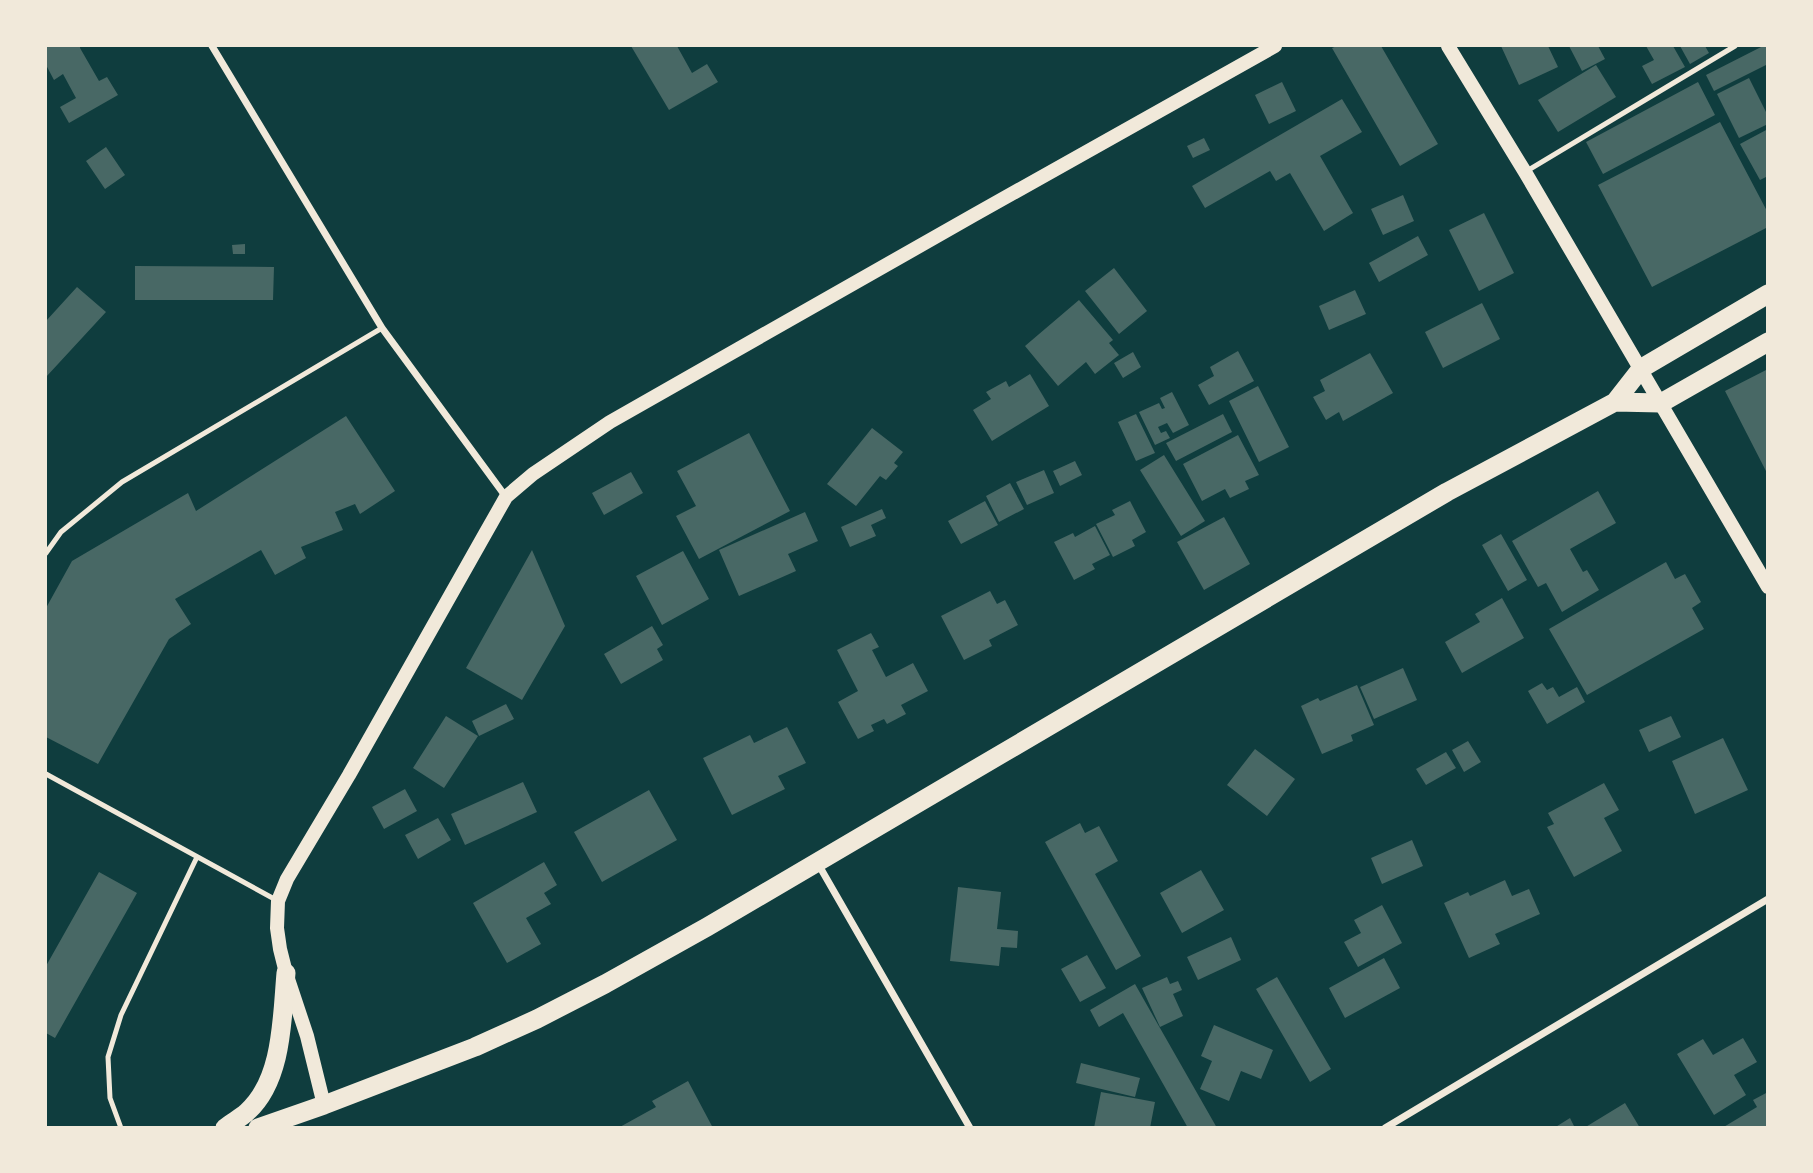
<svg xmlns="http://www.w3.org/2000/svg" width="1813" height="1173" font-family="'Public Sans',sans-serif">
	<rect width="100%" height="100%" fill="#0f3d3e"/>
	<path fill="#486865" d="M46,46H80V48L99,81L107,77L118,95L69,123L60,107L76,98L63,74L54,80L46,65Z
		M631,46H677L692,73L707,64L718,82L669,110Z
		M1337,46H1381L1438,144L1400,166L1332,48Z
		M1501,46H1548L1558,67L1519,85Z
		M1569,46H1598L1605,59L1582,71Z
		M1646,46H1673L1685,67L1652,84L1642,66L1654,60Z
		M1680,46H1705L1709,53L1690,64Z
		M1763,46H1768V64L1714,91L1706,75Z
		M1596,65L1616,97L1558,132L1538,100Z
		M1749,78L1768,116V124L1739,138L1717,94Z
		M1282,82L1296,111L1269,124L1255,95Z
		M1698,82L1715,115L1603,174L1586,142Z
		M1342,99L1362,132L1320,156L1353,213L1324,231L1290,173L1276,181L1270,171L1205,208L1192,186Z
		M1720,122L1768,213V227L1652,287L1598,185Z
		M1768,129V176L1760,180L1740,144Z
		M1204,138L1210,150L1193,158L1187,146Z
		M106,147L125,175L105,189L86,161Z
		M1403,195L1414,221L1383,235L1371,209Z
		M1484,213L1514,273L1479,291L1449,230Z
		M1418,236L1428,255L1379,282L1369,263Z
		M245,244V254H233L232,245Z
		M135,266L274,267L273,300H135Z
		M1114,268L1147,311L1119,334L1085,291Z
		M77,287L106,312L46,377V321Z
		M1355,290L1366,314L1329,330L1319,306Z
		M1079,300L1113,340L1109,343L1119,355L1095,374L1086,362L1058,386L1025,346Z
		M1482,303L1500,339L1443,368L1425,332Z
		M1238,351L1254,381L1209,405L1198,385L1214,376L1210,367Z
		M1133,352L1141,367L1123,378L1114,363Z
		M1370,353L1393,393L1343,421L1339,412L1326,420L1313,397L1325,391L1320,380Z
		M1768,369V475L1725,391Z
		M1030,374L1049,406L992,441L973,410L991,399L986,392L1006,381L1009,387Z
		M1258,386L1289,447L1259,462L1229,401Z
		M1172,392L1189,425L1173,433L1167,423L1158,427L1161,433L1166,431L1170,438L1155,445L1139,412L1159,403L1162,409L1165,408L1160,398Z
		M1136,414L1155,453L1136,461L1118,422Z
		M1223,414L1232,432L1176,461L1166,443Z
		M346,416L395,491L360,514L355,504L335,512L343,530L301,547L306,558L275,575L261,550L175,599L191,624L169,639L98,764L46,737V608L72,561L188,493L196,511Z
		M872,428L903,452L894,463L898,466L886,480L880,476L856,506L827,484Z
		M749,433L790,511L699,559L676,516L696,506L677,471Z
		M1238,435L1259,475L1245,481L1249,489L1230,498L1225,489L1202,501L1183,464Z
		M1164,455L1205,521L1181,536L1140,470Z
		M1075,461L1082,475L1060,486L1053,471Z
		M1044,470L1054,493L1027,505L1016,482Z
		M631,472L643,493L604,515L592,493Z
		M1010,483L1024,509L999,522L986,496Z
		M1598,491L1616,523L1570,549L1583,572L1587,570L1599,590L1562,612L1546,583L1538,587L1512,541Z
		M985,501L998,525L961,544L948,521Z
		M1130,501L1146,532L1132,540L1135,546L1113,557L1096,524L1115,515L1112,510Z
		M882,509L886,518L871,525L876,536L850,547L841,527Z
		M805,512L818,541L788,554L796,571L739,596L719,550Z
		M1224,517L1250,564L1204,590L1177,542Z
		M1095,526L1110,555L1092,564L1095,569L1074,580L1054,542L1073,533L1075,537Z
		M1501,534L1527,580L1508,591L1482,545Z
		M532,550L565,626L522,700L466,668Z
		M683,551L709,599L662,625L636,576Z
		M1666,562L1675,579L1685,574L1701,602L1692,608L1704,629L1587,695L1549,629Z
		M990,591L997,604L1005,600L1018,625L989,640L992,646L964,660L941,616Z
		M1502,598L1524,638L1462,673L1445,642L1480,622L1475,614Z
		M652,626L663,645L657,649L663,660L621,684L604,654Z
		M871,633L879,647L872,650L886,677L913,663L928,691L901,705L906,714L887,724L884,719L871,725L874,731L858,739L838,702L858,691L837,650Z
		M1403,668L1417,700L1374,719L1360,687Z
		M1542,683L1547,690L1553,687L1559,697L1577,687L1585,702L1547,724L1528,691Z
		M1357,685L1374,725L1351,735L1353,741L1322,754L1301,706L1318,698L1320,701Z
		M506,704L514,719L479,736L472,721Z
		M446,716L478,736L444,788L413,768Z
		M1671,716L1681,737L1649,752L1639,730Z
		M787,727L806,763L778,776L785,789L732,815L703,758L750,735L754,743Z
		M1723,738L1748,790L1695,814L1672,761Z
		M1468,741L1481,762L1464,772L1452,750Z
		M1255,749L1295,779L1267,816L1227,785Z
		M1446,752L1456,768L1426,785L1416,769Z
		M523,782L537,812L465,845L451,814Z
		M1604,783L1619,810L1604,818L1622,851L1574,877L1547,827L1554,824L1548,813Z
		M405,789L417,811L384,829L372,807Z
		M649,790L677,840L602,882L574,832Z
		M438,818L451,840L418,859L405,835Z
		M1080,823L1085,833L1099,826L1118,861L1095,874L1141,956L1116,970L1045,842Z
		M1412,840L1423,866L1382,884L1371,858Z
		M544,862L557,885L544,893L551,904L526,918L541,944L507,963L473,903Z
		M1201,870L1224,910L1182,933L1160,893Z
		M99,872L137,893L55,1038L46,1033V966Z
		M1505,880L1512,896L1529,889L1540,914L1495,934L1500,944L1469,958L1444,903L1468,892L1470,896Z
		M958,887L1001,892L997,929L1018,931L1017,948L1001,947L999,966L950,961Z
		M1382,905L1402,943L1358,967L1344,942L1361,933L1354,920Z
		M1231,937L1241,960L1198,980L1187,957Z
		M1087,955L1106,988L1080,1002L1061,969Z
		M1384,958L1400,988L1345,1018L1329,988Z
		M1167,977L1170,984L1178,981L1182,990L1173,994L1183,1016L1160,1027L1142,988Z
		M1277,977L1331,1069L1310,1082L1256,989Z
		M1135,984L1160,1028L1217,1128H1188L1123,1013L1099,1027L1090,1010Z
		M1214,1025L1273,1050L1261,1079L1241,1071L1229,1101L1200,1089L1212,1061L1201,1056Z
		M1743,1038L1757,1062L1734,1075L1746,1095L1714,1115L1677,1054L1703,1039L1713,1055Z
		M1081,1063L1140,1078L1135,1097L1076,1083Z
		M688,1081L713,1128H618L656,1107L652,1101Z
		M1101,1092L1155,1102L1150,1128H1094Z
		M1768,1092V1128H1722L1757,1107L1753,1100Z
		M1625,1103L1640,1128H1584Z
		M1570,1118L1575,1128H1554Z"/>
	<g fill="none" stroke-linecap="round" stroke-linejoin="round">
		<path stroke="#f1e9da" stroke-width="5" d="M1525,172L1735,46
			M46,553L61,532L122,482L382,328
			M46,774L278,901
			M121,1128L110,1098L108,1057L121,1015L197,857"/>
		<path stroke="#f1e9da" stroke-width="7" d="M212,46L382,328L506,497
			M817,862L970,1128
			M1385,1128L1768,899"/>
		<path stroke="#f1e9da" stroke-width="14" d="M1448,46L1525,172L1768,587
			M324,1105L307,1036L286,973L280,949L277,928L278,901L287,879L349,775L485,534L506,497L533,474L610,422L974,215L1275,46"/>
		<path stroke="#f1e9da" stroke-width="19" d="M1615,402L1661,403L1768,342
			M225,1128C232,1122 241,1118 247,1112C283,1080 282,1017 286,973
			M258,1128L324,1105L475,1047L537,1019L605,984L707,927L1447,492L1615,402L1640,370L1647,365L1768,294"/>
	</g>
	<rect width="1813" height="1173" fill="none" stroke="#f1e9da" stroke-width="94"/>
</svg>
